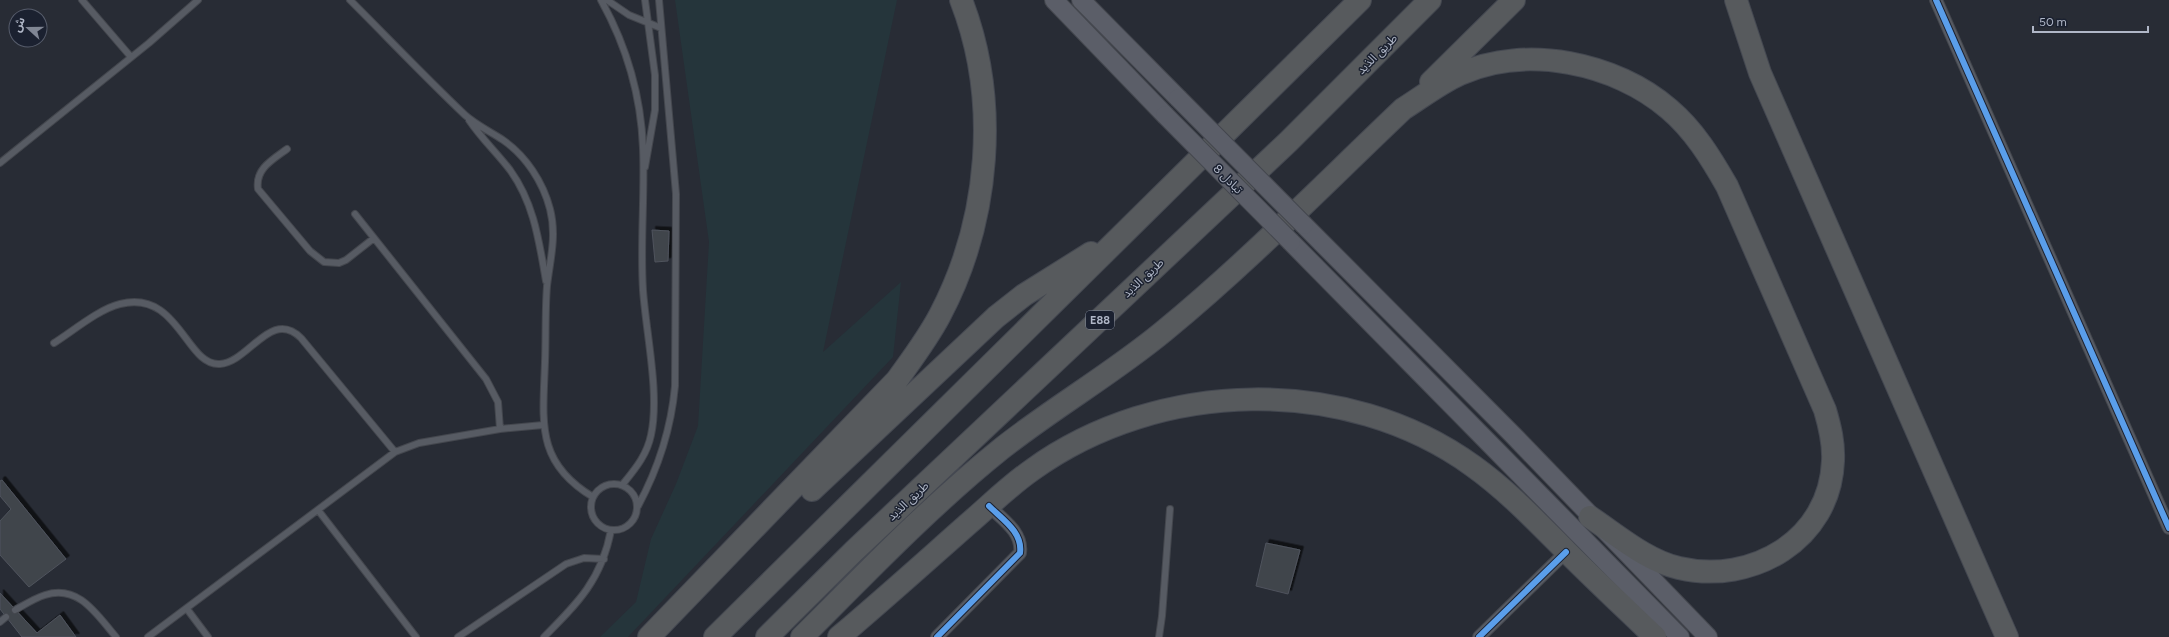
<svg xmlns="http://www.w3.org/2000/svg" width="2169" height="637" font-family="Figtree,'Noto Sans Arabic',sans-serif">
	<defs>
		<filter id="shadow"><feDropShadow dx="3.5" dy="-3.5" stdDeviation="0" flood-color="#0009"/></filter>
	</defs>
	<rect width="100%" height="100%" fill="#282c35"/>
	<path fill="#25353b" d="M675,0H897L823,352L901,282L893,357L628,637H600L636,602L651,539L676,484L698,426L709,242Z"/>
	<path fill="#41444c" stroke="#4f545d" filter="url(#shadow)" d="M652,230L669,231L668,261L655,262Z
		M2,480L66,559L29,587L0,555V521L11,509L0,496V481Z
		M1266,543L1300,550L1288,594L1256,586Z
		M0,593L37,633L60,615L76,637H22L0,609Z"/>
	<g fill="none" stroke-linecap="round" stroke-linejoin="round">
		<defs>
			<path id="service" d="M82,0L131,57
				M350,0C388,38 426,78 465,115C476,125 491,132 503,140C526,156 543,182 550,209C557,236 550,260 547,286C545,311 546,337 545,362C543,422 535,462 593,497
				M601,0C626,45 641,96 643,148C645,195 640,243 643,290C646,333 660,394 651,435C647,455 635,469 623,484
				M607,0L629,15L661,28
				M645,0L655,75V110L645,167
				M469,120C481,138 497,153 510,170C534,203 539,241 546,281
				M287,149C272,160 255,169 258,189L310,251L324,262L339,263L346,260L374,238
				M0,163L149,43L198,0
				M355,214L486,379L498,402L500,429
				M54,343C73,331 99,309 120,304C179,289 186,367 220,364C249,362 271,308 301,338L395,452
				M591 507a23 23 0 1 1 46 0a23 23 0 1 1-46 0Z
				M638,506C659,467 671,430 675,386L676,194L659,0
				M318,510L416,637
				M187,609L208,637
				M15,610C24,605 35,598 45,595C79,584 97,615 116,637
				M0,622L6,617
				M148,637L395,452L419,443L500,429L543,425
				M458,637L566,564L584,558L604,559
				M544,637C578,603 602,579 611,530
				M1159,637L1162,616L1170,509"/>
			<path id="minor" d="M1936,0L2169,528
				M937,637L1020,553C1023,532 1002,519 989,506
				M1479,637L1566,552"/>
			<path id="secondary" d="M1054,0L1165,115
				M1081,0L1178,98
				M1304,225L1512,434L1708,637
				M1291,242L1680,637"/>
			<path id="motorway" d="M1736,0L1760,73L2007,637
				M1431,82L1514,0
				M812,490L996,317L1024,295L1091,253
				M649,637L897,380C912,359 928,338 940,315C990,220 1000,100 961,0
				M715,637L1360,0
				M767,637L854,551L1288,142L1430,0
				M802,637C867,572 930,506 1001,449C1054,407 1112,374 1164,331C1248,262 1324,184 1403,109C1422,97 1440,83 1460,74C1526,44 1616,63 1669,109C1694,130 1711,158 1727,186L1825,410C1830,427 1834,443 1833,461C1830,540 1752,585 1679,568C1647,561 1617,535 1590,517
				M839,637C883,600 925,562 968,524C989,506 1009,486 1032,470C1158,379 1346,374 1473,466C1508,491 1537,522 1567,552C1596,581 1626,609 1655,637"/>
		</defs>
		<use href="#service" stroke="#44474e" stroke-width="8"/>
		<use href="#minor" stroke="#44474e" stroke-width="14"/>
		<use href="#secondary" stroke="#44474e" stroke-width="20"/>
		<use href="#motorway" stroke="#444851" stroke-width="24"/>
		<use href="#service" stroke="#575b63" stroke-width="6"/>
		<use href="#minor" stroke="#575b63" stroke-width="12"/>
		<use href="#secondary" stroke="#5b5e68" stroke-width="18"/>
		<use href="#motorway" stroke="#575a5d" stroke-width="22"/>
		<defs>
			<path id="secondary-bridge" d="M1178,98L1304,225
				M1165,115L1291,242"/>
		</defs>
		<use href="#secondary-bridge" stroke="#44474e" stroke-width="20" stroke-linecap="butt"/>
		<use href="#secondary-bridge" stroke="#5b5e68" stroke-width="18"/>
		<defs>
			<path id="cycleway" d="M1936,0L2169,528
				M937,637L1020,553C1023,532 1002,519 989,506
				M1479,637L1566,552"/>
		</defs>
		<use href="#cycleway" stroke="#1b2130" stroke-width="8"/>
		<use href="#cycleway" stroke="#5a9eea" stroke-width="6"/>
	</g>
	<g text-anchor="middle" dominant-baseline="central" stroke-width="3" stroke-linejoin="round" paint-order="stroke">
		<rect fill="#1b2130" stroke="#838a9a" stroke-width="1" x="1086" y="311" width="28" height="18" rx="3"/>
		<g font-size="11" font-weight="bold" fill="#b0b7c7">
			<text x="1100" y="320">E88</text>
		</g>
		<g font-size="12" fill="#b0b7c7" stroke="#1b2130">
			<text transform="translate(1377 54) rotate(-45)">طريق الذيد</text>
			<text transform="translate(1228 179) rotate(45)">تبادل 8</text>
			<text transform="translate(1143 278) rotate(-43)">طريق الذيد</text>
			<text transform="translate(908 501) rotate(-43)">طريق الذيد</text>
		</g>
	</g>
	<g transform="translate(28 28) rotate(291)"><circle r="19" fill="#1b2130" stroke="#575d6c"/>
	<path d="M0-3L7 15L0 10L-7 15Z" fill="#808694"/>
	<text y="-6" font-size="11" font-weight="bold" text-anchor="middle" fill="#b0b7c7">ش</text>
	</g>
	<path d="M2033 26v6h115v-6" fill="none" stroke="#b0b7c7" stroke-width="2"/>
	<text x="2039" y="26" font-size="12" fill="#b0b7c7" stroke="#1b2130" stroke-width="3" paint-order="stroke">50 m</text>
</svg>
